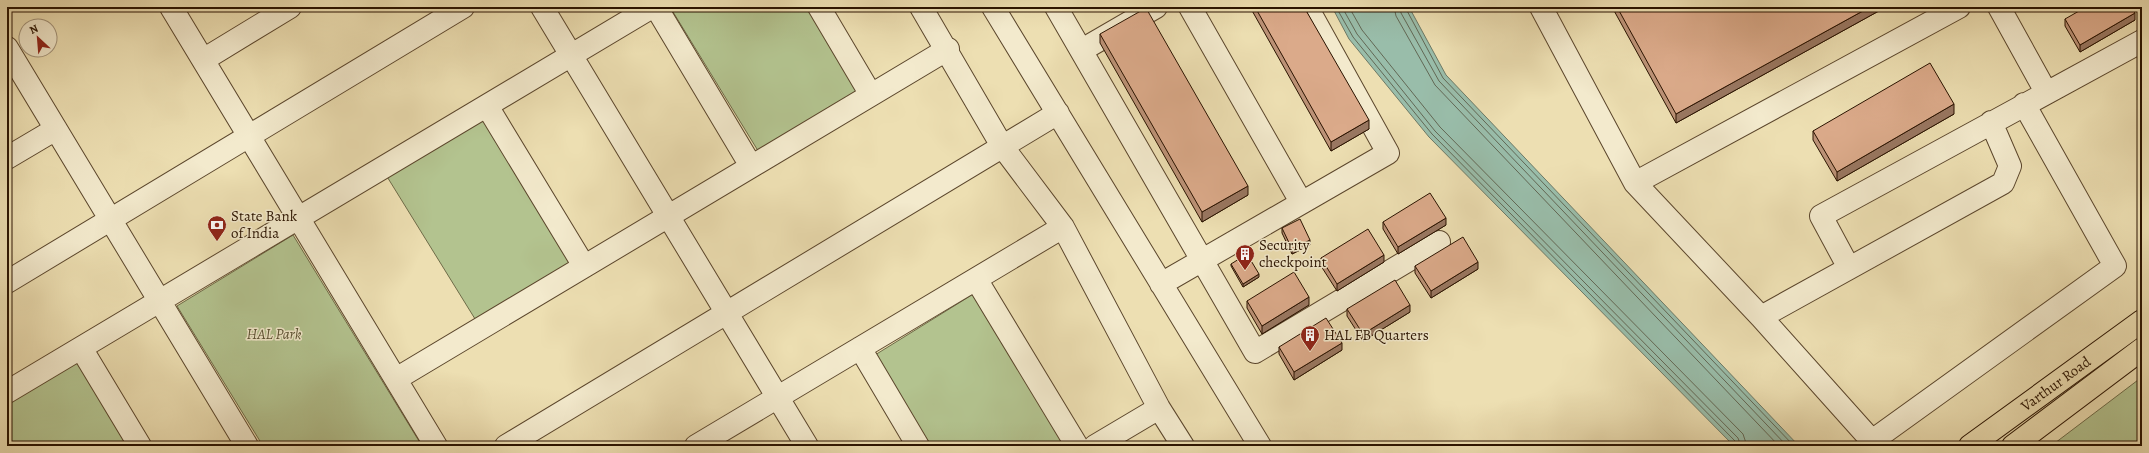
<svg xmlns="http://www.w3.org/2000/svg" width="2149" height="453" font-family="Alegreya,serif">
	<rect width="100%" height="100%" fill="#eddfb2"/>
	<filter id="stains"><feTurbulence type="fractalNoise" baseFrequency=".005" numOctaves="4"/><feColorMatrix values="0 0 0 0 .2 0 0 0 0 .09 0 0 0 0 .02 0 0 0 .5 -.17"/></filter>
	<radialGradient id="worn" r=".72"><stop offset=".6" stop-color="#630" stop-opacity="0"/><stop offset="1" stop-color="#630" stop-opacity=".3"/></radialGradient>
	<path fill="#b3c38f" stroke="#6e6b48" d="M670,7H808L860,93L760,154Z
		M487,114L580,266L480,327L386,175Z
		M293,235L422,446H263L177,306Z
		M975,293L1068,446H931L875,355Z
		M77,361L129,446H7V403Z
		M2142,377V446H2051Z"/>
	<path fill="#99bdaa" stroke="#6d7966" d="M1332,7H1409L1446,75L1799,446H1734L1429,137L1349,39Z"/>
	<g fill="none" stroke-linecap="round" stroke-linejoin="round">
		<path stroke="#626855" stroke-width="1" d="M1336,7L1353,37L1432,134L1735,441L1736,446
			M1342,7L1357,34L1435,131L1738,438L1741,446
			M1349,7L1362,30L1440,127L1743,434L1747,446
			M1394,7L1396,16L1435,85L1779,446
			M1400,7L1401,13L1439,81L1787,446
			M1405,7L1443,78L1794,446"/>
		<defs>
			<path id="minor" d="M171,7L436,446
				M542,7L807,446
				M656,7L751,166
				M819,7L871,95
				M921,7L1002,146L1063,227L1159,408L1183,446
				M993,7L1260,446
				M1056,7L1255,352L1439,242
				M1190,7L1301,202
				M1541,7L1635,183L1761,317L1872,441L2115,266L2024,104
				M1999,7L2046,92
				M7,48L247,446
				M1082,50L1156,7
				M203,60L290,7
				M487,106L584,266
				M7,158L56,129
				M1635,183L1959,7
				M1849,268L1821,216L2142,41
				M976,279L1077,446
				M7,282L463,7
				M1161,284L1388,153L1307,7
				M1761,317L2003,183L2010,166L1991,122
				M81,348L140,446
				M860,348L918,446
				M396,379L948,49
				M7,392L652,7
				M506,446L1058,113
				M696,446L1063,227
				M1095,446L1159,408"/>
			<g id="major">
				<path id="s1" d="M1970,446L2142,321"/>
				<path d="M2013,446L2142,349"/>
			</g>
		</defs>
		<use href="#minor" stroke="#5b462c" stroke-width="24"/>
		<use href="#major" stroke="#2a1300" stroke-width="24"/>
		<use href="#minor" stroke="#f3eacd" stroke-width="22"/>
		<use href="#major" stroke="#eddfb2" stroke-width="22"/>
	</g>
	<path fill="#bc9277" stroke="#2a1300" d="M1250,7H1304L1369,129L1331,151Z
		M1612,7H1886L1676,123Z
		M2065,19L2135,20L2080,52L2065,26Z
		M1100,34L1248,195L1202,222L1100,43Z
		M1954,114L1837,181L1813,140V131Z
		M1383,222L1446,225L1398,254L1383,229Z
		M1282,228L1310,245L1292,254L1282,233Z
		M1321,258L1384,262L1337,291L1321,266Z
		M1231,264L1259,277L1243,287L1231,266Z
		M1415,266L1478,269L1431,298L1415,273Z
		M1247,301L1309,305L1262,334L1247,308Z
		M1347,309L1410,312L1363,341L1347,316Z
		M1279,347L1342,350L1294,380L1279,354Z"/>
	<path fill="#997761" stroke="#2a1300" d="M1089,7H1094L1089,10Z
		M1870,7H1886L1676,123V114Z
		M2135,13V20L2080,52V45Z
		M1954,104V114L1837,181V172Z
		M1369,120V129L1331,151V142Z
		M1248,186V195L1202,222V212Z
		M1446,218V225L1398,254V247Z
		M1310,240V245L1292,254V249Z
		M1384,255V262L1337,291V284Z
		M1478,262V269L1431,298V291Z
		M1259,274V277L1243,287V284Z
		M1309,297V305L1262,334V326Z
		M1410,305V312L1363,341V334Z
		M1342,343V350L1294,380V372Z"/>
	<path fill="#dbaa8a" stroke="#2a1300" d="M1255,7H1304L1369,120L1331,142Z
		M1617,7H1870L1676,114Z
		M2086,7H2131L2135,13L2080,45L2065,19Z
		M1146,8L1248,186L1202,212L1100,34Z
		M1930,63L1954,104L1837,172L1813,131Z
		M1430,193L1446,218L1398,247L1383,222Z
		M1300,219L1310,240L1292,249L1282,228Z
		M1368,229L1384,255L1337,284L1321,258Z
		M1463,237L1478,262L1431,291L1415,266Z
		M1247,254L1259,274L1243,284L1231,264Z
		M1294,272L1309,297L1262,326L1247,301Z
		M1395,280L1410,305L1363,334L1347,309Z
		M1326,318L1342,343L1294,372L1279,347Z"/>
	<defs>
		<symbol id="bank-pin" viewBox="-11 -11 22 30"><path d="M0 17L-7.5 6A9.5 9.5 0 1 1 7.5 6Z" fill="#8f2418" stroke="#f3eacd"/><path d="M-6-4H6V4H-6ZM0-2.3a2.3 2.3 0 1 0 0 4.6a2.3 2.3 0 1 0 0-4.6Z" fill="#fff"/></symbol>
		<symbol id="building-pin" viewBox="-11 -11 22 30"><path d="M0 17L-7.5 6A9.5 9.5 0 1 1 7.5 6Z" fill="#8f2418" stroke="#f3eacd"/><path d="M-4-6H4V6H1V3H-1V6H-4ZM-2.5-4.3h1.7v1.8h-1.7ZM.8-4.3h1.7v1.8H.8ZM-2.5-1h1.7V.8h-1.7ZM.8-1h1.7V.8H.8Z" fill="#fff"/></symbol>
	</defs>
	<g fill-rule="evenodd">
		<use href="#bank-pin" x="206" y="214" width="22" height="30"/>
		<use href="#building-pin" x="1234" y="243" width="22" height="30"/>
		<use href="#building-pin" x="1299" y="324" width="22" height="30"/>
	</g>
	<g text-anchor="middle" dominant-baseline="central" stroke-width="3" stroke-linejoin="round" paint-order="stroke">
		<g font-size="15" fill="#2a1300" stroke="#f3eacd" text-anchor="start">
			<text x="231" y="216">State Bank<tspan x="231" dy="17">of India</tspan></text>
			<text x="1259" y="245">Security<tspan x="1259" dy="17">checkpoint</tspan></text>
			<text x="1324" y="335">HAL FB Quarters</text>
		</g>
		<g font-size="15" font-style="italic" fill="#5a5132" stroke="#f3eacd">
			<text x="274" y="334">HAL Park</text>
		</g>
		<g font-size="15" fill="#2a1300" stroke="#f3eacd">
			<text stroke="none"><textPath href="#s1" startOffset="106">Varthur Road</textPath></text>
		</g>
	</g>
	<rect width="2149" height="453" fill="none" stroke="#eddfb2" stroke-width="24"/>
	<rect x="8" y="8" width="2133" height="437" fill="none" stroke="#2a1300" stroke-width="2"/>
	<rect x="12" y="12" width="2125" height="429" fill="none" stroke="#2a1300"/>
	<g transform="translate(38 38) rotate(334)"><circle r="19" fill="#f3eacd" stroke="#a3947b"/>
	<path d="M0-3L7 15L0 10L-7 15Z" fill="#8f2418"/>
	<text y="-6" font-size="11" font-weight="bold" text-anchor="middle" fill="#2a1300">N</text>
	</g>
	<rect width="100%" height="100%" filter="url(#stains)"/>
	<rect width="100%" height="100%" fill="url(#worn)"/>
</svg>
